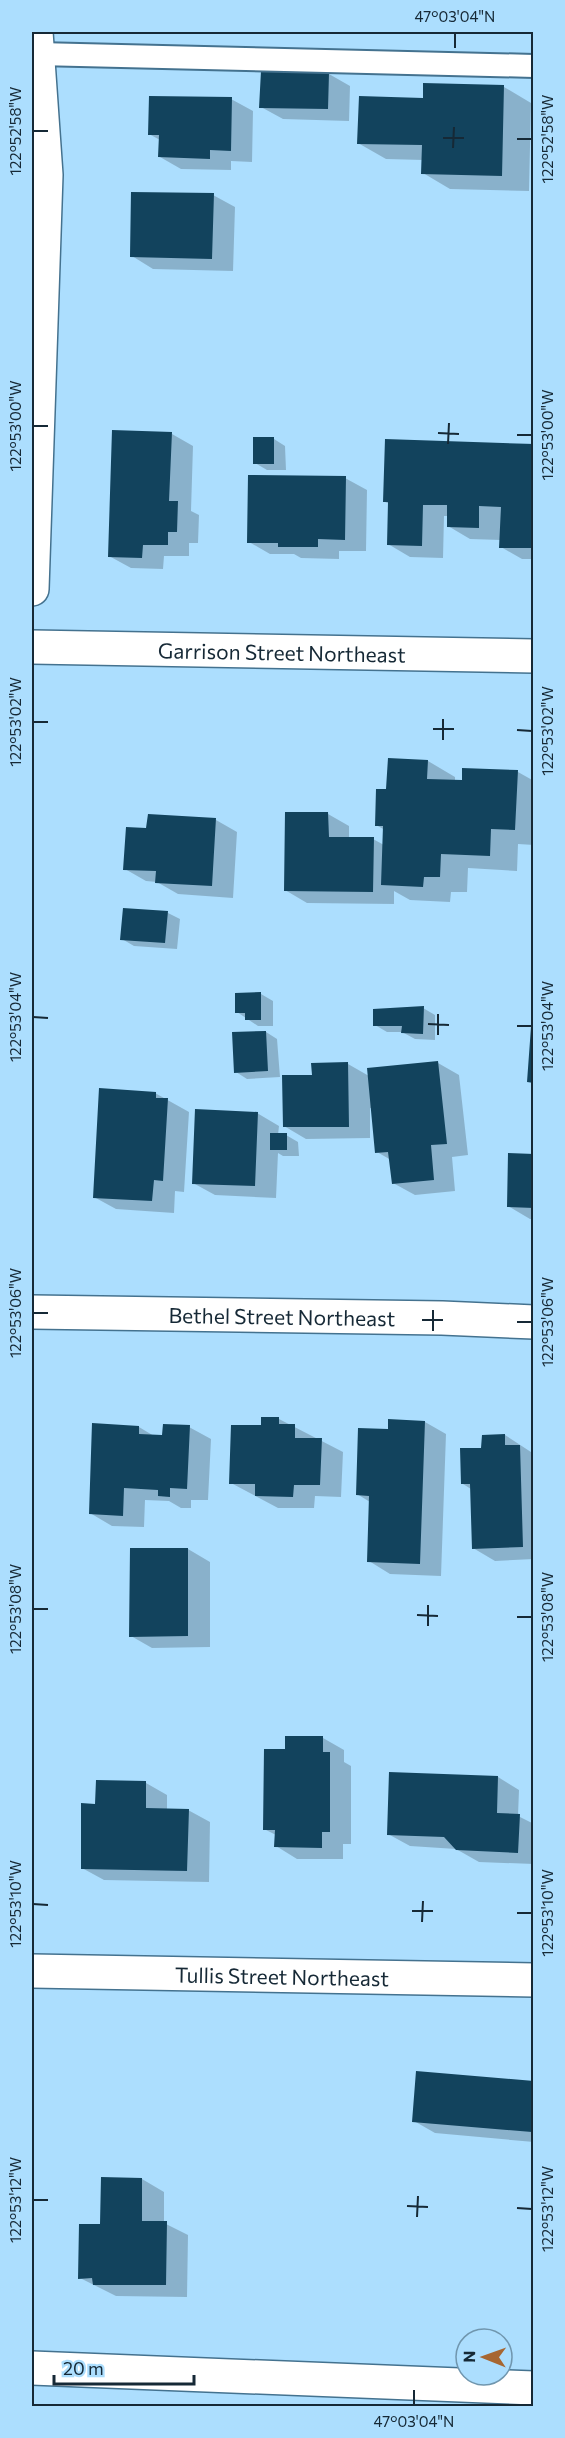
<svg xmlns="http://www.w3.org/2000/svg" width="565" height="2438" font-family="Commissioner,sans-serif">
	<rect width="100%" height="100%" fill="#acdefe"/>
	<path fill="#0003" d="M329,74L350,86L349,121L283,119L261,107Z
		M504,87L531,103L529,191L450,189L423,173V160L386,159L358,143L425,99Z
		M231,99L253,111L252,162L231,161V170L181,169L160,157V140L149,134Z
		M213,195L235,207L233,271L153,269L132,256Z
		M172,434L193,446L191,511L199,515L198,543H189V556H164L163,569L131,568L109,556Z
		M274,439L285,446L286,470H267L255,463Z
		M534,445V559H522L501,547V540L470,539L448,526V516H444L443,558L410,557L388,544L390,504L385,502Z
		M345,478L367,490L366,551H339V559L301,558L294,554H270L249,542Z
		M428,761L455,777V781L518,772L534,781V845L518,844L517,871L468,868L467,892H451L450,902L410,900L394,891V904L307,903L285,890L328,814L349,826V839H373L384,845L385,830L376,825L388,791Z
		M216,820L237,832L233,898L178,894L157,882L146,881L125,869L148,829Z
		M125,909L168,913L180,919L177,949L134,946L122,939Z
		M261,994L273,1001V1026H258L237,1012Z
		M423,1008L435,1015V1040L415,1039L402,1032H387L375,1025Z
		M266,1032L277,1039L280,1077L247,1079L236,1072Z
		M438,1063L459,1075L468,1155L452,1157L455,1191L415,1195L393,1183L391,1160L377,1152L372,1108H370V1138L306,1139L284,1126L313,1076L348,1064L369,1076Z
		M155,1093L189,1112L184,1192L175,1191L174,1213L116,1209L94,1197Z
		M257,1113L279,1126L278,1135H286L298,1142L299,1156H283L278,1153L276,1198L215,1195L193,1183Z
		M534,1156V1219H530L508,1206Z
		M262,1418L279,1419L343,1452L341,1497L315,1496L314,1508H278L231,1483L262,1427Z
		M425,1422L446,1434L441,1576L390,1574L369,1561L370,1502L357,1494L390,1430Z
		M139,1427L154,1436H164L189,1427L211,1439L208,1500H191V1508H181L169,1501L145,1500L144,1527L112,1526L90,1513Z
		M505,1435L534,1454V1559L495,1561L473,1548L471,1489L463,1484L483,1449Z
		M132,1549H188L210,1562V1647L152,1648L131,1636Z
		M323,1738L344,1750V1762L351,1766V1844H343V1859H297L276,1846V1835L264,1829L286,1751Z
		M498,1777L519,1790L518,1816L534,1824V1864L479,1862L456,1849L410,1846L388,1834Z
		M146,1783L167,1795V1810H188L210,1822L209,1882L104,1880L82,1868L97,1805Z
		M534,2083V2142L435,2133L414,2121Z
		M142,2179L164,2192V2223L188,2235L187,2297L116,2296L80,2278L102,2225Z"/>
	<path fill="#12435d" d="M261,71L329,73L328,109L259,108Z
		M423,83L504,85L502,176L421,174L422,145L357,144L359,96L423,98Z
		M149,96L232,97L231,151L210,150V159L158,157L159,135H148Z
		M131,192L214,193L212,259L130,257Z
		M112,430L172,432L169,501H178L177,532H168V545H143L142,558L108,557Z
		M253,437H274V464H253Z
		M385,439L534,444V548H499L501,507L479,506V528L447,527V505H423L422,546L387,545L388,502H383Z
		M248,475L346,476L345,540L318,539V547H278V543H247Z
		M388,758L428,760L427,779L462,780V768L518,770L515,830L491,829L490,856L441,854L440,877H424L423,887L381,885L383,826H375L376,789H386Z
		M285,812H328L329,837H374L373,892L284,891Z
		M148,814L216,818L212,886L155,883L156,871L123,870L126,827L146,828Z
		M123,908L168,911L165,943L120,940Z
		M261,992V1020H245V1013H235V993Z
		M424,1006L423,1034L401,1033L402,1026H373V1009Z
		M531,1027H534V1083L527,1082Z
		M266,1031L268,1071L234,1073L232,1032Z
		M438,1061L447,1144L431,1145L434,1180L392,1184L388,1152L375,1153L367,1068Z
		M348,1062L349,1127H283L282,1075H312L311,1063Z
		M99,1088L156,1092V1098H168L163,1181L154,1180L152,1201L93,1198Z
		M195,1109L258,1112L255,1186L192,1184Z
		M270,1133H287V1150H270Z
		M508,1153L534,1154V1208L507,1207Z
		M261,1417H279V1424H295V1438H322L320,1485H294L293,1497L255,1496V1484H229L231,1425H261Z
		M388,1419L425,1421L420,1564L367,1562L369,1496L356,1495L358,1428L388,1429Z
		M92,1423L139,1426V1434L162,1435L163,1424L190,1425L187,1489L170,1488V1497L158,1496V1490L124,1488L123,1516L89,1514Z
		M505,1434V1445H520L523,1547L472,1549L470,1484H461L460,1448H481L482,1435Z
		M130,1548H188V1636L129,1637Z
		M285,1736H323V1752H330V1832H322V1848L274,1847L275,1830H263L264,1749H285Z
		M389,1772L498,1776L497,1813L520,1814L518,1853L456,1850L444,1837L387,1835Z
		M96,1780L146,1781V1808L189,1809L187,1871L81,1869V1803L95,1804Z
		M416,2071L534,2081L532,2132L412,2122Z
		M101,2177L142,2178V2221H167L166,2285H93L92,2278L78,2279L79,2224H100Z"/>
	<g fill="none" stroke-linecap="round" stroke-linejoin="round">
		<defs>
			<path id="service" d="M38,54L534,66"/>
			<g id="minor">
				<path d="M32,589L46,175L36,32"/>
				<path id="s1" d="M32,647L534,656"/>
				<path id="s2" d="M32,1312L442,1318L534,1322"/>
				<path id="s3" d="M32,1971L534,1980"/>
				<path d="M32,2368L534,2388"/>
			</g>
		</defs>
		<use href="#service" stroke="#44728f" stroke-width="26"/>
		<use href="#minor" stroke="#44728f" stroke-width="36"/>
		<use href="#service" stroke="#fff" stroke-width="22"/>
		<use href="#minor" stroke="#fff" stroke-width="33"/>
	</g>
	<path fill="none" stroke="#162936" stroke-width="2" d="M455,48V33M33,131H48M443,138H464M517,139H532M453,148L454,127M33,426H48M438,433L459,434M517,435H532M448,444L449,423M33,722H48M433,729H454M517,730L532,731M443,740V719M33,1017L48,1018M428,1024L449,1025M517,1026H532M438,1035V1014M33,1313H48M422,1320H443M517,1322H532M433,1331V1310M33,1609H48M417,1615L438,1616M517,1617H532M428,1626V1605M33,1904L48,1905M412,1911H433M517,1913H532M422,1922L423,1901M33,2200H48M407,2206L428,2207M517,2208L532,2209M417,2217L418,2196M414,2405V2390"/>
	<g text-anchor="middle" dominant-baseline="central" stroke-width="6" stroke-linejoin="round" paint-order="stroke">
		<g font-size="21" fill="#162936" stroke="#acdefe">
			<text stroke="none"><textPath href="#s1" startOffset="250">Garrison Street Northeast</textPath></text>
			<text stroke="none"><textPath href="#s2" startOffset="250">Bethel Street Northeast</textPath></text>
			<text stroke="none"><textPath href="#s3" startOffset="250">Tullis Street Northeast</textPath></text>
		</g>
	</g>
	<rect width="565" height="2438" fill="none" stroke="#acdefe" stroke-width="66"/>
	<g transform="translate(484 2357) rotate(271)"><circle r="28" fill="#acdefe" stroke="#7096ae" stroke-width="1.5"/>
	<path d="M0-4.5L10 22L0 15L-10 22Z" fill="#a76631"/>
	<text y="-9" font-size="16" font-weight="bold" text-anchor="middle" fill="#162936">N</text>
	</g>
	<path d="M54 2375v9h140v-9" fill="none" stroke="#162936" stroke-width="3"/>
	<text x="63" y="2375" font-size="18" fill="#162936" stroke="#acdefe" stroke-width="4.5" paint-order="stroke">20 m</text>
	<rect x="33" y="33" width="499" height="2372" fill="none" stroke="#162936" stroke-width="2"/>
	<g font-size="15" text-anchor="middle" fill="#162936">
		<text x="455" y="22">47°03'04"N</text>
		<text transform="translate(16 131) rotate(-90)" y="5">122°52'58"W</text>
		<text transform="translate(548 139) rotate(-90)" y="5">122°52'58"W</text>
		<text transform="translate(16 426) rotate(-90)" y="5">122°53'00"W</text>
		<text transform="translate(548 435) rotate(-90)" y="5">122°53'00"W</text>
		<text transform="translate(16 722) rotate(-90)" y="5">122°53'02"W</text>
		<text transform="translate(548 731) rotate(-90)" y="5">122°53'02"W</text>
		<text transform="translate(16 1017) rotate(-90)" y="5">122°53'04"W</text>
		<text transform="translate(548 1026) rotate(-90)" y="5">122°53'04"W</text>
		<text transform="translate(16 1313) rotate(-90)" y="5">122°53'06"W</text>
		<text transform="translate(548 1322) rotate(-90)" y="5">122°53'06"W</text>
		<text transform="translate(16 1609) rotate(-90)" y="5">122°53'08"W</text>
		<text transform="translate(548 1617) rotate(-90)" y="5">122°53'08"W</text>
		<text transform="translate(16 1904) rotate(-90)" y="5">122°53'10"W</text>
		<text transform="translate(548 1913) rotate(-90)" y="5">122°53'10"W</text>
		<text transform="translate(16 2200) rotate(-90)" y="5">122°53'12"W</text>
		<text transform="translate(548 2209) rotate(-90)" y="5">122°53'12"W</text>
		<text x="414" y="2427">47°03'04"N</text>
	</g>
</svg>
